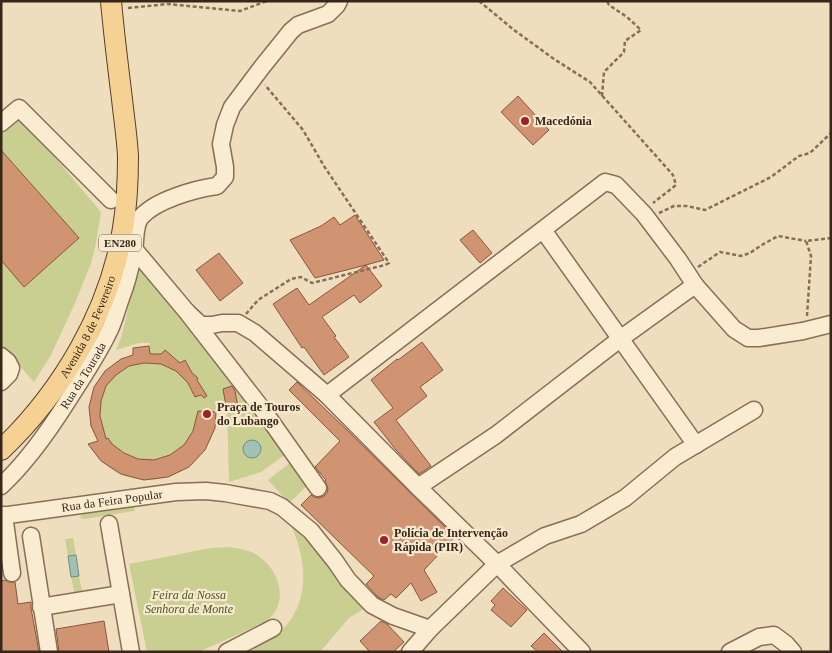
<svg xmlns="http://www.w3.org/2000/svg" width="832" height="653" font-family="Georgia,serif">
	<rect width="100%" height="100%" fill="#efdebe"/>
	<path fill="#c9ce91" d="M21,117L101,212L96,243L91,263L75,303L51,355L34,382L1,345V134Z
		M140,267L231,377L286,454L261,472L229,482L227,412H216C216,417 216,422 215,427C214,431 212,434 211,438C195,472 158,489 122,475C107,469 98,457 88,444L98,441L91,426L94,387L133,355V348L149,346L150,343H139L116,350L121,338L138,269Z
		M291,462L309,484L289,503L268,480Z
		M131,507H134L135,509L134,511L85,519L80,518L81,515L84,514Z
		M289,522L305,529L367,607L349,618L320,652H246C255,647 268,642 276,635C312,607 308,558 289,522Z
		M73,538L76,555L68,556L65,539Z
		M229,547C240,549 252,550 261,558C279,571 288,601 270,618C266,622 202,651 197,652C181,653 164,652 147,652L129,564L211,548Z
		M79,576L82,591L74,592L71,577Z"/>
	<path fill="#a1c1b6" stroke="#688f83" d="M243 449a9 9 0 1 1 18 0a9 9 0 1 1-18 0Z
		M76,555L79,576L71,577L68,556Z"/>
	<path fill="#d09472" stroke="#88563b" d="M518,96L549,130L533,145L501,112Z
		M1,150L79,238L24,287L1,260Z
		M355,215L384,260L366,265L382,286L360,303L354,295L322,317L336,336L334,337L349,357L324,375L304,347L302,348L273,304L297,288L309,305L366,265L315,278L290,240L321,226L334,217L340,225Z
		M473,230L492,253L480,263L460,240Z
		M219,253L243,283L220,301L196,270Z
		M422,342L443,370L420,387L427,396L396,420L431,466L419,474L396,450L374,422L393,408L371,380L397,359L398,360Z
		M149,346L150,354H161L165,350L180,363L185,360L192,373L198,378L197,380L207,396L204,398L201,395L195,397L188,383L176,371L161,364L144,363L129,366L116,375L106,386L101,401L100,416L106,439L108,438L112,444L124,453L138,459L154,460L170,455L184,445L193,431L198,411L216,412L215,428L205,450L189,467L168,477L144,480L121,474L101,461L88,444L98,441L91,426L89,407L94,387L105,371L121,359L133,355V348Z
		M297,382L349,432L455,537L424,570L437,592L421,601L411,583L396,598L391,594L384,600L378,597L366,584L374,576L301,505L311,495L314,497L319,498L324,496L327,493L328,488L325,481L326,480L315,467L340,441L289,390Z
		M232,386L235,391L239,412H227L223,389Z
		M5,580L9,582H15L18,604L31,602V608L39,652H1V581Z
		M503,588L527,610L511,627L491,610L495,605L491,601Z
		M104,621L109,652H59L56,629Z
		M381,621L387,624L404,642L393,652H370L360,641Z
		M544,633L563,652H538L531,646Z"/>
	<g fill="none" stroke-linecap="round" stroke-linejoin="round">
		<defs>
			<g id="minor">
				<path d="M1,123L19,108L111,200"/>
				<path d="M543,230L696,445"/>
				<path d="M130,244L187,312L263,410L318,488"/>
				<path d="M187,312L201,325H212L222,323H238L255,333L327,395L418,487L497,564L582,652"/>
				<path d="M1,382L9,374L11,368L8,362L1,356"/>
				<path d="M327,395L605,182L616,185L644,214L678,259L695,285L734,329L748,338H759L803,331L831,324"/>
				<path id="s1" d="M1,486C27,462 48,432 67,402C82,378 100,352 111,327C115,317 118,307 121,298C127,283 131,266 134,250C136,241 134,225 141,217C156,200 195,189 217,186L225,177V167L221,144L225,125L232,107L262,67L291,31L298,25L328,14L337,5L339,1"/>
				<path d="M418,487L496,435L620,339L695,285"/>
				<path d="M4,515L12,573"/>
				<path id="s2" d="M1,516L176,492L206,491L225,493L270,501L282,507L311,531L335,561L348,580L372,605L393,616L430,629"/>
				<path d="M109,524L131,652"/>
				<path d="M31,536L49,652"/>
				<path d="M41,607L121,594"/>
				<path d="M227,652L273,628"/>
				<path d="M410,652L430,629L497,564L545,536L581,524L625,498L675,457L754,410"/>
				<path d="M730,652L759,637L774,635L786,644L793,652"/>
			</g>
			<g id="major">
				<path id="s3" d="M1,450C62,392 110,311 123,228C127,204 128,180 128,156C127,137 124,118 122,99C118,67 114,34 111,1"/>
			</g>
		</defs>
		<use href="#minor" stroke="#886e56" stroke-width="19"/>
		<use href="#major" stroke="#553d2b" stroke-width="22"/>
		<path stroke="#886e56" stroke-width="2.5" stroke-dasharray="4 2.5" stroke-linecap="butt" d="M479,1L514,30L554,59L590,82L673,175L676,185L653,203
			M128,8L168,4L240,11L267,1
			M602,96L604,72L624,52L625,41L641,30L627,17L609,5L607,1
			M659,213L674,206H687L705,210L771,177L799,156L810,153L831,133
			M698,267L720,252L741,256L750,253L760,246L778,236L806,241
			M246,314L258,300L291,279L301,277L312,283L385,265L389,263L324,166L303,130L265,85
			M807,316L811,256L806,241L831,238"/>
		<use href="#minor" stroke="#faecd1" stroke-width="16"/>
		<use href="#major" stroke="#f5d293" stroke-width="20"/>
	</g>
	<g fill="#9a2329" stroke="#f7e9cd" stroke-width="2">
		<circle cx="525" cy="121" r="5"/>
		<circle cx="207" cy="414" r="5"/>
		<circle cx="384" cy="540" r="5"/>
	</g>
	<g text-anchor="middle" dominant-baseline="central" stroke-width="4.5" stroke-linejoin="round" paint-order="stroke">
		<rect fill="#f7e9cd" stroke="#716150" stroke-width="1" x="99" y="234.5" width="42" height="17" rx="4"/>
		<g font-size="11" font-weight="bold" fill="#37271b">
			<text x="120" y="243">EN280</text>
		</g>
		<g font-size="12" font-weight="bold" fill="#37271b" stroke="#f7e9cd" text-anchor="start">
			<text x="535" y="121">Macedónia</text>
			<text x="217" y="407">Praça de Touros<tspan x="217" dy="14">do Lubango</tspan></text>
			<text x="394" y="533">Polícia de Intervenção<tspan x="394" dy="14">Rápida (PIR)</tspan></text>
		</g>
		<g font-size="12" fill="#37271b" stroke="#f7e9cd">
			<text stroke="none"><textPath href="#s3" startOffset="152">Avenida 8 de Fevereiro</textPath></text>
			<text stroke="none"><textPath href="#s1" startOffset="138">Rua da Tourada</textPath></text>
			<text stroke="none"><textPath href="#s2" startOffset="112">Rua da Feira Popular</textPath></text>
		</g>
		<g font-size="12" font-style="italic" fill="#4a5421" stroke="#f7e9cd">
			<text x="189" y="595">Feira da Nossa<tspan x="189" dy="14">Senhora de Monte</tspan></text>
		</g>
	</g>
	<rect width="832" height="653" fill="none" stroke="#37271b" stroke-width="5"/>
</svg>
